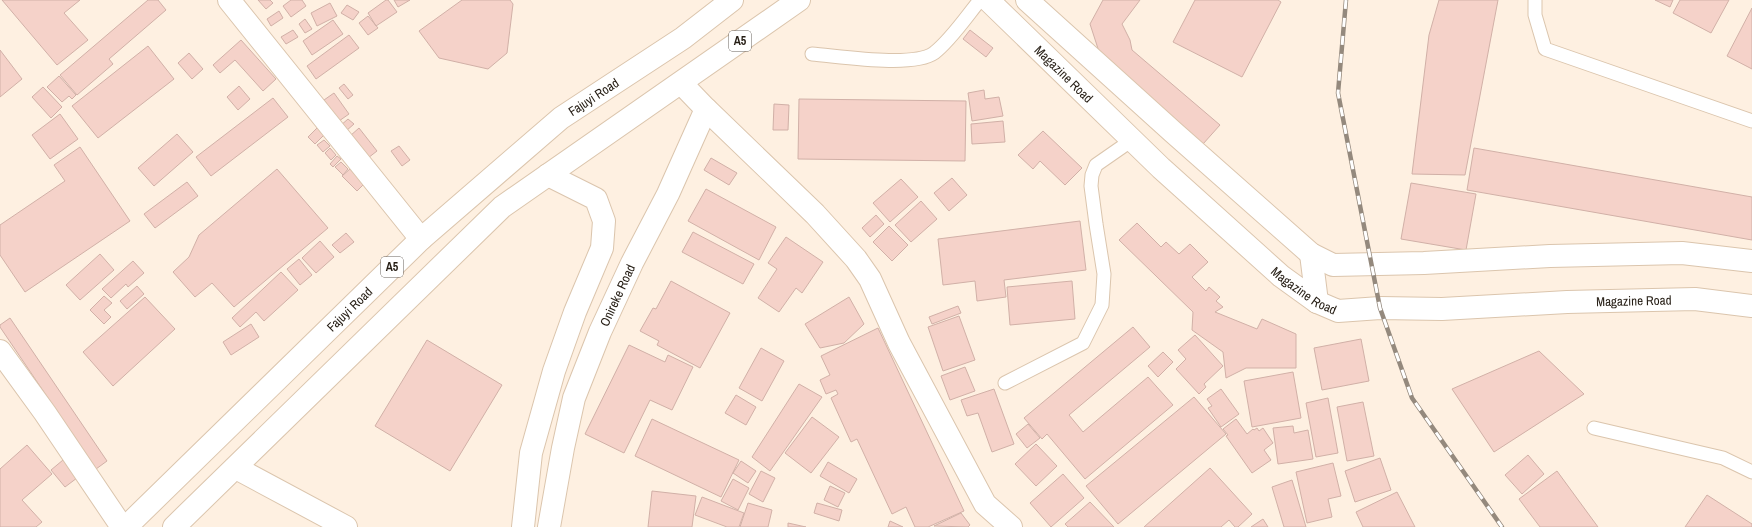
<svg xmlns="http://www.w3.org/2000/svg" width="1752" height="527" font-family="'Archivo Narrow',sans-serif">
	<rect width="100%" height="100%" fill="#fef0e1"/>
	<path fill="#f5d2c9" stroke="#d1b0a7" d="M2,0H80L64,13L88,40L57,65Z
		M148,0H158L166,10L109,59L113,64L77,95L60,75Z
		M258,0H270L273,3L266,9Z
		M291,0H302L306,6L291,17L283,6Z
		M386,0H388L397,12L376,26L368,13Z
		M394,0H410L398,7Z
		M462,0H510L513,4L507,53L488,69L439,58L419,31Z
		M1103,0H1140L1122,24L1130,40L1132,50L1220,125L1203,144L1103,64L1090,24Z
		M1195,0H1278L1281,2L1242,77L1173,42Z
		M1439,0H1498L1465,175L1412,174L1429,35Z
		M1655,0H1673L1670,7Z
		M1680,0H1729L1711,33L1673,13Z
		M330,3L337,16L317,26L311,13Z
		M347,5L359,12L353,20L341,13Z
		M1752,8V69L1727,56Z
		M279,11L283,18L271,26L267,19Z
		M368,16L378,28L368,35L359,23Z
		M305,19L312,29L305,33L299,24Z
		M333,20L343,34L312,55L303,41Z
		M293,30L298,37L286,44L281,37Z
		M970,30L993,48L986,57L963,39Z
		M349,35L359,48L316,79L307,66Z
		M241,40L276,79L263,91L235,60L220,73L213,65Z
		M148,46L174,79L98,138L72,106Z
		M0,50L22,79L0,97Z
		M189,53L203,69L192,79L178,63Z
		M59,76L76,95L72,99L69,96L62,102L47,87Z
		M344,84L353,95L348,99L339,88Z
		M239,86L250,99L238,110L227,97Z
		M43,87L62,107L51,118L32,97Z
		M984,90L985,99L999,97L1003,116L972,121L968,93Z
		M334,93L349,114L339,121L324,100Z
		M273,98L288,117L211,176L196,157Z
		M799,99L966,101L965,161L798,159Z
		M774,104L789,105L788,130H773Z
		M60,114L78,139L50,159L32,135Z
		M348,119L354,124L346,131L340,126Z
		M1003,121L1005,142L972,144L971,124Z
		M317,128L324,135L315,144L308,137Z
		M359,128L377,151L368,158L350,136Z
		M1043,131L1082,168L1065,185L1040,161L1033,169L1018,155Z
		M177,134L193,152L154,186L138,168Z
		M324,140L330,146L323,152L317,145Z
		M399,146L410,160L402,166L391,151Z
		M80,147L130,221L25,292L0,255V225L65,181L54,165Z
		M330,148L336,155L331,160L325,153Z
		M1474,148L1752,197V240L1467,190Z
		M337,156L341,159L333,167L330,164Z
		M711,158L737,173L729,185L704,170Z
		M341,162L348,169L343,175L335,167Z
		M277,169L328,228L234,307L212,283L195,297L173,272L189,257L199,235Z
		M350,169L364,184L357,191L342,176Z
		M952,178L967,195L949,211L934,193Z
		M901,179L918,197L890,222L873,203Z
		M187,182L198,196L155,228L144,214Z
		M1411,183L1476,194L1466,250L1401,239Z
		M706,189L776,227L759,260L688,221Z
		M921,201L937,219L911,242L895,225Z
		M876,215L884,224L870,237L862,228Z
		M1080,221L1086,270L1004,280L1006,297L977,301L975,281L943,285L938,239Z
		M1137,223L1161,247L1166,242L1179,254L1190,244L1208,262L1192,277L1206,291L1209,287L1220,297L1216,301L1223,307L1215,312L1257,329L1262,319L1296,334V368H1246L1226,378L1223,352L1192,330L1193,312L1119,240Z
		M889,226L908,245L892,261L873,242Z
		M693,232L754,264L743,284L682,252Z
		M346,233L354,242L340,253L332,245Z
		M786,237L823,262L802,293L796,288L779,312L758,298L777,269L768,263Z
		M320,241L334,257L316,273L302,258Z
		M100,254L114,270L80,300L66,285Z
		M299,259L312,275L300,285L287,269Z
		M133,261L144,273L128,287L126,284L111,298L102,289Z
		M281,272L298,290L264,321L256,312L240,327L232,318Z
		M671,281L730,313L700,368L657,345L659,341L640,331L653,308L656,309Z
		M1072,281L1075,319L1010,325L1007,287Z
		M137,286L144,294L127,309L120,301Z
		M104,296L112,303L104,310L111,317L104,324L90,310Z
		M145,297L175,329L113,386L83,352Z
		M849,297L864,324L844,343L820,348L805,324Z
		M958,306L961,313L932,324L929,317Z
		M959,316L975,360L943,371L928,327Z
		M10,318L107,461L96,469L0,327V325Z
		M251,324L259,337L231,355L223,342Z
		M1133,327L1150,347L1069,415L1083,432L1148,377L1173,405L1085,479L1047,434L1042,439L1024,418Z
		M878,328L964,511L928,527H915L906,507L892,514L857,439L851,442L831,398L838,394L836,390L826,394L820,380L830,375L821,356Z
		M1195,335L1223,366L1204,384L1206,387L1199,394L1176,369L1186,359L1178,350Z
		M1361,339L1369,381L1322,390L1314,348Z
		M427,340L502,385L450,471L375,426Z
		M629,345L665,362L668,355L693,367L672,410L650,400L624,453L585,434Z
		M761,348L784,361L762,401L739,388Z
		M1539,351L1584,394L1494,452L1452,389Z
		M1163,352L1173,362L1158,377L1148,366Z
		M965,367L975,391L950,400L941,376Z
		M1293,372L1301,418L1252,427L1244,381Z
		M799,384L822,397L770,471L752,457Z
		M994,389L1014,444L992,452L978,413L967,416L961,400Z
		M1221,389L1239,414L1221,427L1208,408L1212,406L1207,399Z
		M736,395L756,407L746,425L725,413Z
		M1194,397L1226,434L1118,524L1086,486Z
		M1328,398L1338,453L1316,457L1306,403Z
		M1363,402L1374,456L1347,461L1337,407Z
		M812,417L839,437L811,473L785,453Z
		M652,419L739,460L721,497L635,456Z
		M1236,419L1247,434L1253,429L1254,430L1257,428L1259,431L1263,428L1273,443L1264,450L1271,460L1252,473L1226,436L1228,435L1223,429Z
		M1028,424L1040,438L1027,448L1016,434Z
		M1293,426L1294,433L1308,430L1313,459L1278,464L1273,428Z
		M1036,444L1057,466L1036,486L1015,464Z
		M27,445L52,474L22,500L42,522L36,527H0V469Z
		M1528,455L1544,474L1522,494L1505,475Z
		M1380,458L1391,490L1355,502L1345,471Z
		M63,460L77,478L65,487L51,470Z
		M741,461L756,471L748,483L733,473Z
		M828,462L857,479L849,493L820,476Z
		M1333,463L1341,496L1328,499L1332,517L1307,523L1296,472Z
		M1210,468L1252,514L1238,527H1235L1229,520L1221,527H1144Z
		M761,471L775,478L763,502L749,494Z
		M1557,471L1598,527H1540L1519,499Z
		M1063,474L1084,498L1051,527L1030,503Z
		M733,479L749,488L738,510L721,501Z
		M1292,480L1306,527H1284L1272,487Z
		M830,486L845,493L838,507L824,500Z
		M652,491L696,496L692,527H648Z
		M1397,492L1415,527H1363L1356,512Z
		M1707,495L1752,524V527H1685Z
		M702,497L744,513L739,527H727L695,515Z
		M1090,502L1114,527H1068L1065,524Z
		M748,503L772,510L768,527H740Z
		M817,503L842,510L839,521L814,513Z
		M961,513L970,525L968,527L934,526Z
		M1263,519L1268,527H1251Z
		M890,521L903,527H888Z
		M788,523L806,527H788Z"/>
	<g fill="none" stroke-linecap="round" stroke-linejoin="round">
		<defs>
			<path id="lane" d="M1535,0V15L1545,49L1752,121
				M812,54C839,56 913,68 934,53C950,41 967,16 980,0
				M1005,383L1083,343L1102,305L1104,274L1096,224L1091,186L1092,175L1096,165L1132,140
				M1594,428L1723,458L1752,472"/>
			<path id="street" d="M229,0L421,239
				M706,109L815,214L856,259L870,279L899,343L985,504L1011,527
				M0,351L45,413L122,527
				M236,468L346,527"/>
			<g id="secondary">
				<path d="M523,527L531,453L554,371L575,312L602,248L604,221L596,199L548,175"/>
				<path id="s1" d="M549,527L563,448L574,398L600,332L632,263L668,194L706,109L681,83"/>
			</g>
			<g id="primary">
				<path id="s2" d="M988,0L1161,168L1281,276L1317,302L1338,311L1380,308L1442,309L1567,302L1695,299L1752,306"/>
				<path d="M1027,0L1173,132L1311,254L1333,265L1424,263L1550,256L1682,253L1752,261"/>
				<path d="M1311,254L1317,302"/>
			</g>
			<g id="highway">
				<path id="s3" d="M126,527L421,239L561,118L683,38L732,0"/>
				<path d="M174,527L502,207L799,0"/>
			</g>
		</defs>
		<use href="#lane" stroke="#dbc5ad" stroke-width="15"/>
		<use href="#street" stroke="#dbc5ad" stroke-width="24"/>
		<use href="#secondary" stroke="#dbc5ad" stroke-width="24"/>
		<use href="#primary" stroke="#dbc5ad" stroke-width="24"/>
		<use href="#highway" stroke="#dbc5ad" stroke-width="24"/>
		<use href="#lane" stroke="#fff" stroke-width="13"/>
		<use href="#street" stroke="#fff" stroke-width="22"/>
		<use href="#secondary" stroke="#fff" stroke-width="22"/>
		<use href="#primary" stroke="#fff" stroke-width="22"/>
		<use href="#highway" stroke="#fff" stroke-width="22"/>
		<defs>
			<path id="rail" d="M1346,0L1338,93L1380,308L1412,398L1502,527"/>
		</defs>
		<use href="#rail" stroke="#94897d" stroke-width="4.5"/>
		<use href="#rail" stroke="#fff" stroke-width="3" stroke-dasharray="9" stroke-linecap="butt"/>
	</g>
	<g text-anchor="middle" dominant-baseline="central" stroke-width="3" stroke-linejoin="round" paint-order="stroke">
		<g fill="#fff" stroke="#66605a" stroke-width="1">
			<rect x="729" y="31" width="22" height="20" rx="3"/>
			<rect x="381" y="257" width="22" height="20" rx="3"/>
		</g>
		<g font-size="12" font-weight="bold" fill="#241c13">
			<text x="740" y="41">A5</text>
			<text x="392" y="267">A5</text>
		</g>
		<g font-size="13" fill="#241c13" stroke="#fff">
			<text stroke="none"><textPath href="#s2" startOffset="106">Magazine Road</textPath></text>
			<text stroke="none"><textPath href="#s3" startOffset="636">Fajuyi Road</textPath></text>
			<text stroke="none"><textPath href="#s2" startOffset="430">Magazine Road</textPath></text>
			<text stroke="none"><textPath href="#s1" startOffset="243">Onireke Road</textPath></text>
			<text stroke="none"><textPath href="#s2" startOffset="766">Magazine Road</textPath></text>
			<text stroke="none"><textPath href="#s3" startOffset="312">Fajuyi Road</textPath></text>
		</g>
	</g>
</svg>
